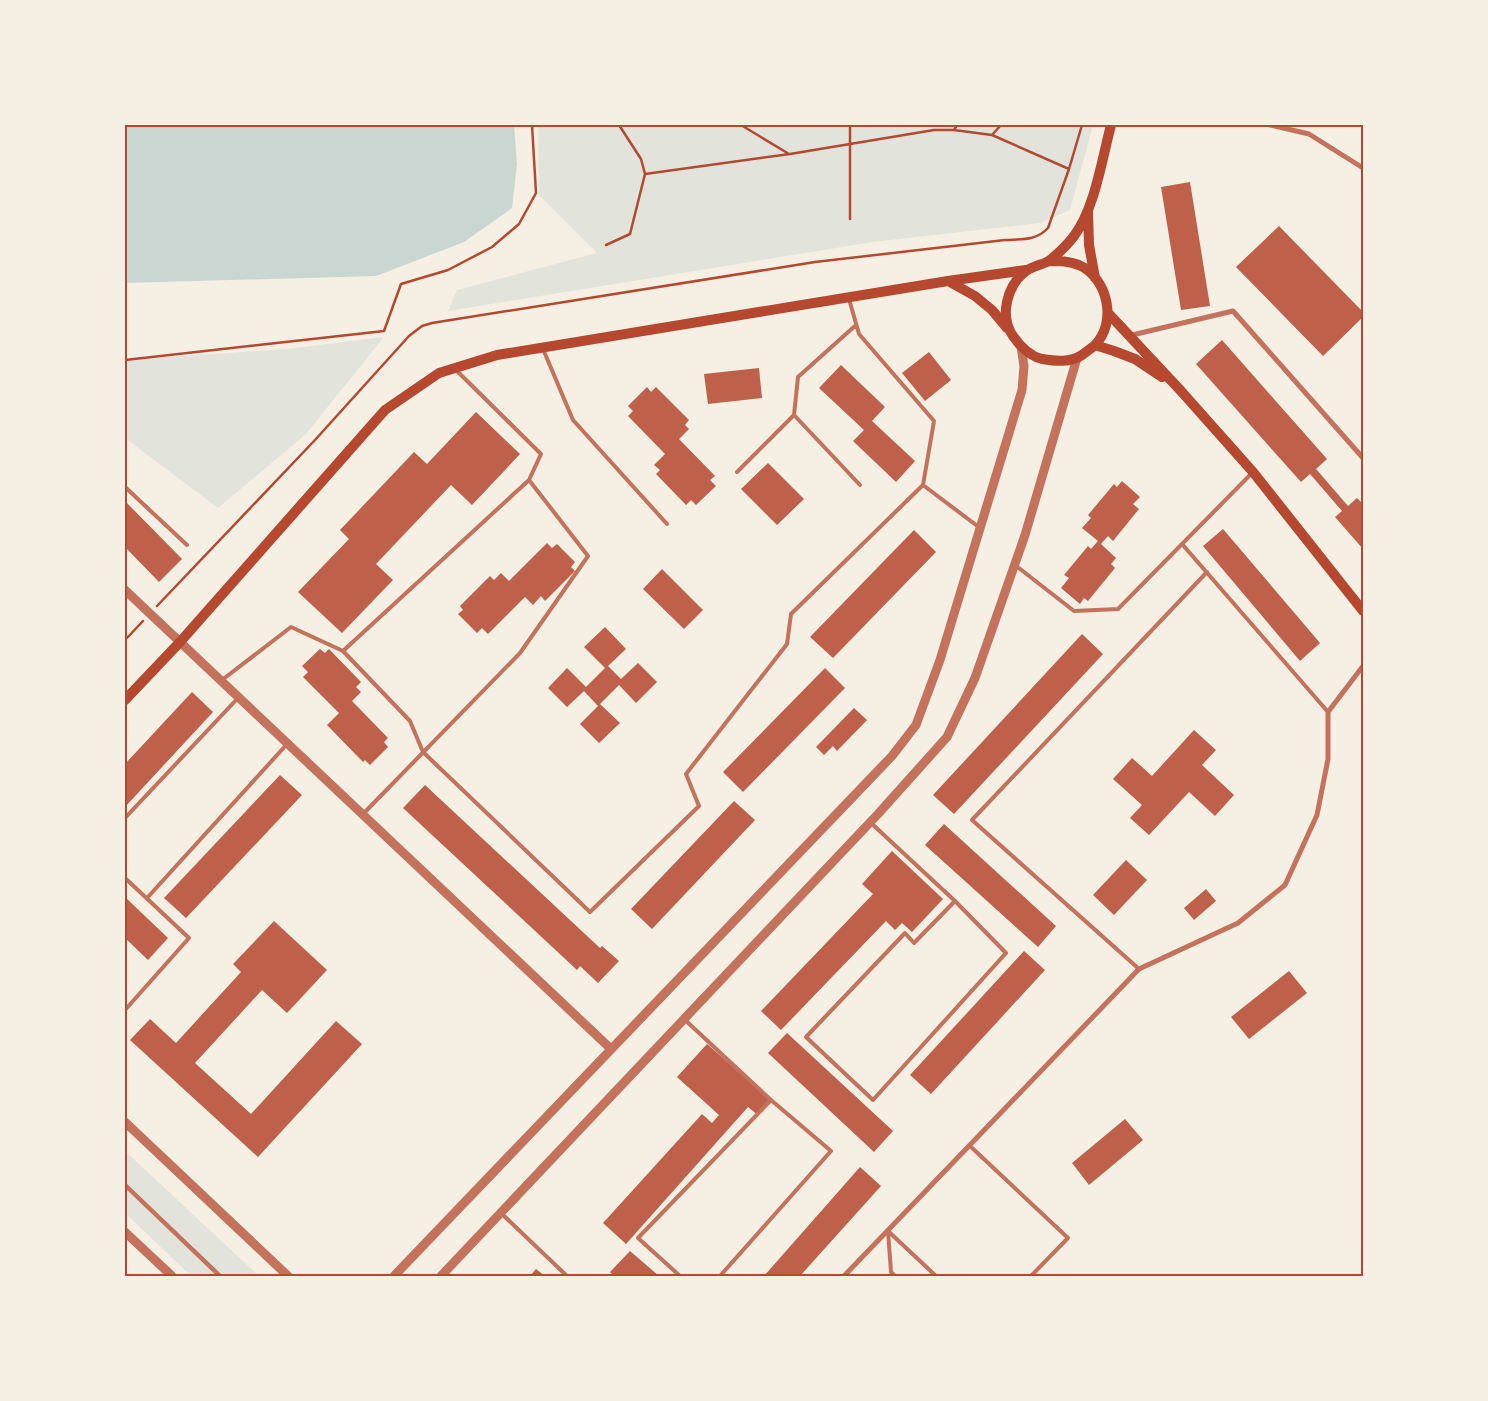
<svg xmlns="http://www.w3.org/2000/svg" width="1488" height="1401" font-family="'Crimson Pro',serif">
	<rect width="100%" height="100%" fill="#f6efe4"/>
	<path fill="#e2e4dc" d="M538,125H1093L1070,210L1040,223L873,242L448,311L457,290L597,253L539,195Z
		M384,337L305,435L218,508L125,438V360L287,349Z
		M125,1151L259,1276H191L125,1213Z"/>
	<path fill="#c9d6d2" d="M125,125H514L517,164L512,208L464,242L376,276L125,283Z"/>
	<path fill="#bf614a" d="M1190,182L1210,306L1181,310L1161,187Z
		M1279,226L1363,312V317L1323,356L1236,267Z
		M1222,340L1327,459L1316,469L1348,506L1357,498L1363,504V549L1335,517L1342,511L1310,474L1301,482L1196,364Z
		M929,352L951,380L925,401L902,373Z
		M841,365L885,407L872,421L915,461L896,482L853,441L864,430L819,388Z
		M759,368L762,398L708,404L704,374Z
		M647,387L651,392L656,387L689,420L685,425L689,429L679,439L715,476L710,480L716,486L696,505L691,500L686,505L656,474L660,470L654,465L665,454L628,416L633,411L628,406Z
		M476,412L520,454L472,505L451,485L376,564L393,580L342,633L298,592L349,539L340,530L414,452L427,464Z
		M768,463L804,499L777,525L741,489Z
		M1122,481L1140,497L1133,504L1139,509L1113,541L1108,536L1101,544L1116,558L1111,564L1115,568L1088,601L1084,598L1080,604L1061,588L1069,578L1064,575L1088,546L1091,549L1098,541L1082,528L1091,518L1088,515L1114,484L1117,487Z
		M125,501L182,559L159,582L125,547Z
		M1223,529L1320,643L1300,661L1203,546Z
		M914,530L936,552L833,658L810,637Z
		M547,543L552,548L557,544L575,562L571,567L575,571L545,601L541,596L533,605L525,597L488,634L482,628L477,633L458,614L463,610L460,606L490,576L494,580L501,573L509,581Z
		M662,569L703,610L684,629L643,589Z
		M605,627L626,649L608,666L621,679L638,663L657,682L636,703L619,685L600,704L620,723L599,743L580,724L598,706L584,691L567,707L548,688L567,668L586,687L605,668L584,647Z
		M1082,634L1103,654L954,814L933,795Z
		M320,649L325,653L329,649L361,682L356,687L361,692L352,701L388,738L384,742L388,747L370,765L365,760L363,762L327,725L339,713L303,677L308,672L302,666Z
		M825,668L845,688L743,792L723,772Z
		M192,692L213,712L125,807V764Z
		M854,708L867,720L837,751L833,746L824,755L816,747Z
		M1194,730L1216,750L1202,765L1234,795L1215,816L1189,792L1149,835L1130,818L1142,805L1113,779L1132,758L1152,776Z
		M280,775L302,795L186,918L164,898Z
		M425,785L600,948L602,946L619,961L598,983L580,966L577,970L403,808Z
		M734,801L755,820L652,929L631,909Z
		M944,824L1056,926L1038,947L925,845Z
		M892,851L943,899L912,932L902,923L895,930L886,921L781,1030L761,1011L873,894L862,884Z
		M1126,860L1147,880L1114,915L1093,895Z
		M1206,889L1216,901L1194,920L1184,908Z
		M125,897L168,938L148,960L125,938Z
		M274,921L327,970L287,1013L262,990L195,1063L251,1114L336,1021L362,1044L258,1157L130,1040L150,1019L176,1043L241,972L233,964Z
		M1024,951L1045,970L931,1094L910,1075Z
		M1289,971L1307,993L1249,1039L1231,1017Z
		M787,1033L893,1131L874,1152L768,1053Z
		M707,1044L771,1100L758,1115L748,1107L626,1244L603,1223L702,1114L712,1123L719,1115L677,1077Z
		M1125,1119L1143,1140L1089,1185L1072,1163Z
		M860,1167L881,1186L800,1276H764Z
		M630,1251L659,1276H614L610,1272Z
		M536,1269L545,1276H530Z"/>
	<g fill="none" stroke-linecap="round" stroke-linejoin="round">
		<path stroke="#b5482f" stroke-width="2.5" d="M619,125L641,159L645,174
			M741,125L789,154
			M954,130L957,125
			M992,135L1001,125
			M850,219V125
			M606,245L630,234L645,174L790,154L934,130H954L992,135L1069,169
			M125,360L384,331L401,284L448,270L492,247L519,224L536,193L532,125
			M157,606L315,440L409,336L422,326L432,323L815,262L1005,240C1022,239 1036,241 1048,228L1069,169L1082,125
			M125,640L143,621"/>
		<path stroke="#c5725c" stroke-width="4" d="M849,299L859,334L934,421L923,485
			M543,349L573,420L667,524
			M794,415L798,377L856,325
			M737,472L794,415L860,485
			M125,487L187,545
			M1182,544L1328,712
			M1015,565L1074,611L1118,609L1252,473
			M343,651L410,721L423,752L590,912L699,806L686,774L787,644L791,614L923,485L980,528
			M222,680L291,627L343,651L529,480L541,454L456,370
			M363,814L520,653L588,556L529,480
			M125,818L238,698
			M871,823L955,901L1006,953L873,1100L806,1037L905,933L914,943L955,901
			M125,878L189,938L125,1010
			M147,898L288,743
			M1139,969L972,820L1207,572
			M684,1019L771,1100L831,1151L720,1276
			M970,1146L1068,1238L1031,1276
			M502,1214L567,1276
			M888,1231L936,1276
			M888,1231L891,1272L895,1276
			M680,1276L638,1238L771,1100"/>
		<path stroke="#c5725c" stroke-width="4.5" d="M125,1185L220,1276"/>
		<path stroke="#c5725c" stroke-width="5" d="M1270,125L1309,134L1363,168
			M1128,336L1233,311L1363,458
			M844,1276L1139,969L1238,923L1285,885L1317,815L1328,759V712L1363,666"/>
		<path stroke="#c5725c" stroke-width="9" d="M125,590L611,1049
			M125,1122L288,1276
			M125,1232L172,1276
			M394,1276L892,756L916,725L940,660L1022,390L1024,366L1021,347
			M441,1276L878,814L947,737L975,678L1025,535L1077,358"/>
		<path stroke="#b5482f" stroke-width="10" d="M1088,212L1089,245L1095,278
			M1049,261C1060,261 1069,261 1079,265C1108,278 1118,323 1094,346C1090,349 1086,352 1082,355C1070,363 1055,361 1042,359C1029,356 1020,346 1013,336C999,316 1007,285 1026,271C1031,267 1040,265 1047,262C1054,258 1069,243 1074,236C1095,208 1102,159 1111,125
			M948,281L975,296L992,310L1007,328
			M1108,313L1181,391L1253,472L1363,611
			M1095,345L1114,351L1135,359L1162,377
			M125,700L180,642L385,410L439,373L497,355L948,281L1026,270"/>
	</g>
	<rect width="1488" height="1401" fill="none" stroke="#f6efe4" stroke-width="252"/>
	<rect x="126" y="126" width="1236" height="1149" fill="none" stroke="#b5482f" stroke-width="2"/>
</svg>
